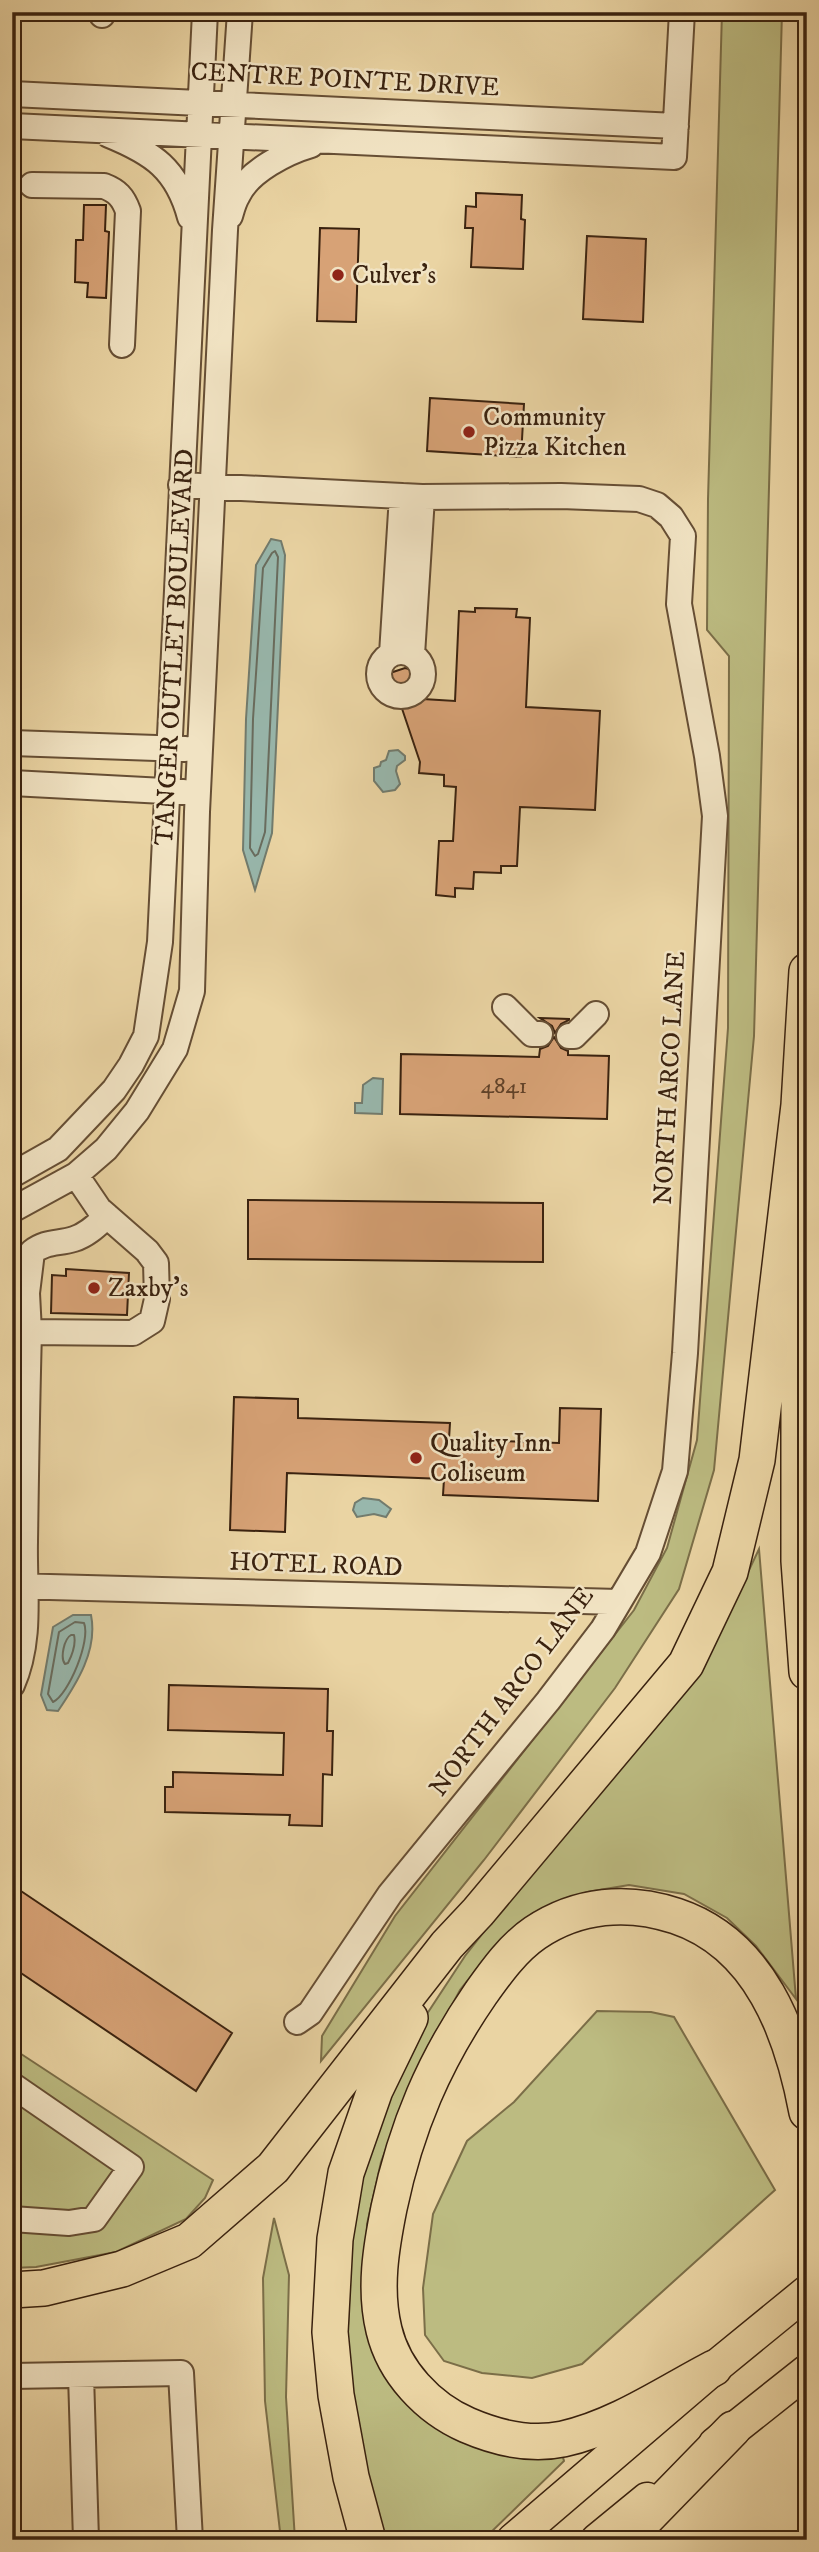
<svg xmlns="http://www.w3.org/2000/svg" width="819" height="2552" font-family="'IM FELL DW Pica',serif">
	<rect width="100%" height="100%" fill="#ead4a3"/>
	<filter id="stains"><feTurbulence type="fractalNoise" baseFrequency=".00286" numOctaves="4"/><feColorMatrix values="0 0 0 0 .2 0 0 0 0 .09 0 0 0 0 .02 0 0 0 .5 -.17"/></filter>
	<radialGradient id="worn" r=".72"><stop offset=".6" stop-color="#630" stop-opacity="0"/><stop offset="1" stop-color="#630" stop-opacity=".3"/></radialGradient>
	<path fill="#bcbb81" stroke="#7b6e48" stroke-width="2" d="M722,12H782L754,1036L714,1470L679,1589L615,1688L484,1860L321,2061L322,2036L395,1916L634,1610L667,1548L697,1440L728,1028L729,656L707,630L708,499Z
		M759,1549L796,1999L756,1946L727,1918L684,1894L629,1885L587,1892L533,1913L494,1947L460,1990L414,2076L381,2162L367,2224L366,2274L387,2374L436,2428L486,2449L561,2450L564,2461L483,2540H384L345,2389L353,2220L381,2101L421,2023L465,1956L723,1625Z
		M597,2011L651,2012L674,2017L775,2190L582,2364L532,2378L482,2373L444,2361L425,2335L423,2288L433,2214L467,2141L514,2102Z
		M12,2048L213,2180L205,2198L186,2219L116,2252L36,2267L12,2268Z
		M274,2218L289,2275L286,2397L295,2540H281L265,2401L263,2278Z"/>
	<path fill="#98b7ac" stroke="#727b6d" stroke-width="2" d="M271,539L281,541L285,555L272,833L255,890L243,850L246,719L256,565Z
		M398,750L405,756V760L397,766L396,771L400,784L395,790L383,792L374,781V768L380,766L381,762L386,760L389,751Z
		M373,1078L383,1079L382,1114L355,1113V1103H362L363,1085Z
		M363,1498L379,1500L391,1509L386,1517L374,1514L357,1517L353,1510L355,1503Z
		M73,1615H91C98,1650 77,1683 58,1711L47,1710L41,1695L53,1627Z"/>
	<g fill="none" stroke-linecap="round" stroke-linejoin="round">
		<path stroke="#696c5e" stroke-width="2" d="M275,551L278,557L265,832L258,854L255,856L250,848L253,719L263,568L272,553Z
			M75,1622L84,1623C91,1640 69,1694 53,1702L48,1694L59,1632Z
			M71,1635H74C76,1643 72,1655 68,1663L65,1664C60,1658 64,1639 71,1635Z"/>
	</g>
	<path fill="#d7a276" stroke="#3a220f" stroke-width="2" d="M476,193L522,195L521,219L525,220L523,269L471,267L473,228H465L466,206L476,207Z
		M84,205H106L105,231L109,232L106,298L87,297L88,283L75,282L76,240H83Z
		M320,228L359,229L356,322L317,321Z
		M587,236L646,239L643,322L583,319Z
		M430,398L524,404L521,457L427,451Z
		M475,608L517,609L516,617L530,618L526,707L600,711L595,810L520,807L517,866H501V873L474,872L473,889L455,888V897L436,895L439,841H453L456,787L444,786V775L419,773L420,762L390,673L405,668L413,670L423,699L455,701L459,611L475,612Z
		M540,1018L569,1019V1020L561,1024L555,1033L552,1026Z
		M554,1037L561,1048L568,1051V1055L609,1056L607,1119L400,1114L401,1054L539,1057L540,1049L548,1046Z
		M248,1200L543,1203V1262L248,1259Z
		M66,1269L129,1273L127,1315L51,1313L52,1275L66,1276Z
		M234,1397L298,1399V1418L450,1423L449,1439L559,1443L560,1408L601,1409L598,1501L443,1495L444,1479L287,1473L285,1532L230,1530Z
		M169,1685L328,1689L327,1731H333L332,1775L323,1774L322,1826L289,1825L290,1815L165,1812V1787H173V1772L283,1775L284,1733L168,1730Z
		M12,1885L232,2033L196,2091L12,1967Z"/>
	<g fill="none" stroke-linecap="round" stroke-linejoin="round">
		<defs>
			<path id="minor" d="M102,15V12
				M12,94L676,126
				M12,126L674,157L682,12
				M109,135C153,153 177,169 190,217
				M32,185L104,186C117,191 123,197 128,211L122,345
				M230,216C232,209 234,201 238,195C249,171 287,152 311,145
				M181,485L422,497L561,496L639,499L657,505L671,517L683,536L679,604L707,756L715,816L685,1353L675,1471L648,1553L603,1629L548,1701L390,1894L310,2013L297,2022
				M379 674a22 22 0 1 1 44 0a22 22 0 1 1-44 0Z
				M392,654L402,496
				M412,655L422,497
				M12,743L185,749
				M12,783L183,792
				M505,1007L532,1034H540
				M569,1036H574L596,1014
				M12,1175L58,1149L114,1090L131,1065L146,1036L160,942L205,12
				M12,1210L76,1175L106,1149L137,1111L175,1049L192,991L197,812L225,230L240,12
				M14,1332H29L27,1293L32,1252C46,1241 58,1244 74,1239C87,1235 97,1225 107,1216
				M12,1586L618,1602
				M12,1685C32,1640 24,1590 25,1542C26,1472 27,1402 29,1332L133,1333L152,1321L157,1299L156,1263L147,1251L99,1209L76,1175
				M12,2085L131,2167L94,2219L69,2223L12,2219
				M81,2375L86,2540
				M12,2376L181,2373L190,2540"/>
			<path id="major" d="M715,2444L807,2371
				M513,2540L714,2368L807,2292
				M597,2540L647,2499"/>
			<path id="highway" d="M799,1266V1561L807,1672
				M12,2290L44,2288L122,2269L189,2241L273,2168L447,1945L478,1912L686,1664L730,1572L757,1460L799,1105L807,971
				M714,2368C666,2393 617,2427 563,2439C530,2446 497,2438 467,2425C428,2408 394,2372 384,2330C374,2289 381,2248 389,2208C406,2127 434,2061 481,1993C496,1972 513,1948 535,1933C578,1904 628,1900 676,1916C760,1944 792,2032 807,2112
				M368,2540L351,2477L336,2395L330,2332L335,2239L346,2173L375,2090L410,2018
				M625,2540L733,2429"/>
		</defs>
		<use href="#minor" stroke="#664e34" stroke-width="28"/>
		<use href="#major" stroke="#3a220f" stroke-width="35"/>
		<use href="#highway" stroke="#3a220f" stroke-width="38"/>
		<use href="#minor" stroke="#f1e3c3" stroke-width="24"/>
		<use href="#major" stroke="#ead4a3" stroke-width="32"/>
		<use href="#highway" stroke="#ead4a3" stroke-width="35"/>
	</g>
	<g fill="#8f2418" stroke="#f1e3c3" stroke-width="2.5">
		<circle cx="338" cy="275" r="7"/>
		<circle cx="469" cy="432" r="7"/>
		<circle cx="94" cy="1288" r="7"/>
		<circle cx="416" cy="1458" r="7"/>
	</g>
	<g text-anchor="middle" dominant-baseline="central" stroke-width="5" stroke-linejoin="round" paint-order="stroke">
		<g font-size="23" fill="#614229">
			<text x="504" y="1086">4841</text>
		</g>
		<g font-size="26" fill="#3a220f" stroke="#f1e3c3">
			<text transform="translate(345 80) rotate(3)">CENTRE POINTE DRIVE</text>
			<text transform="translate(175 647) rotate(-87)">TANGER OUTLET BOULEVARD</text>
			<text transform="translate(670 1078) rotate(-87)">NORTH ARCO LANE</text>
			<text transform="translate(316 1565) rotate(2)">HOTEL ROAD</text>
			<text transform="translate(512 1692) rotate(-53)">NORTH ARCO LANE</text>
		</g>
		<g font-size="26" fill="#3a220f" stroke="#f1e3c3" text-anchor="start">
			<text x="352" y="275">Culver's</text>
			<text x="483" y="417">Community<tspan x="483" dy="30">Pizza Kitchen</tspan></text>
			<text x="108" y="1288">Zaxby's</text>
			<text x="430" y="1443">Quality Inn<tspan x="430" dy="30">Coliseum</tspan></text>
		</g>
	</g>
	<rect width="819" height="2552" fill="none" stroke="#ead4a3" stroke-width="42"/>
	<rect x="14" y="14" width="791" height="2524" fill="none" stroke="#3a220f" stroke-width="3.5"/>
	<rect x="21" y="21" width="777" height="2510" fill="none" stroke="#3a220f" stroke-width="2"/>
	<rect width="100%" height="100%" filter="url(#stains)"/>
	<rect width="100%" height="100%" fill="url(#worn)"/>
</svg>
